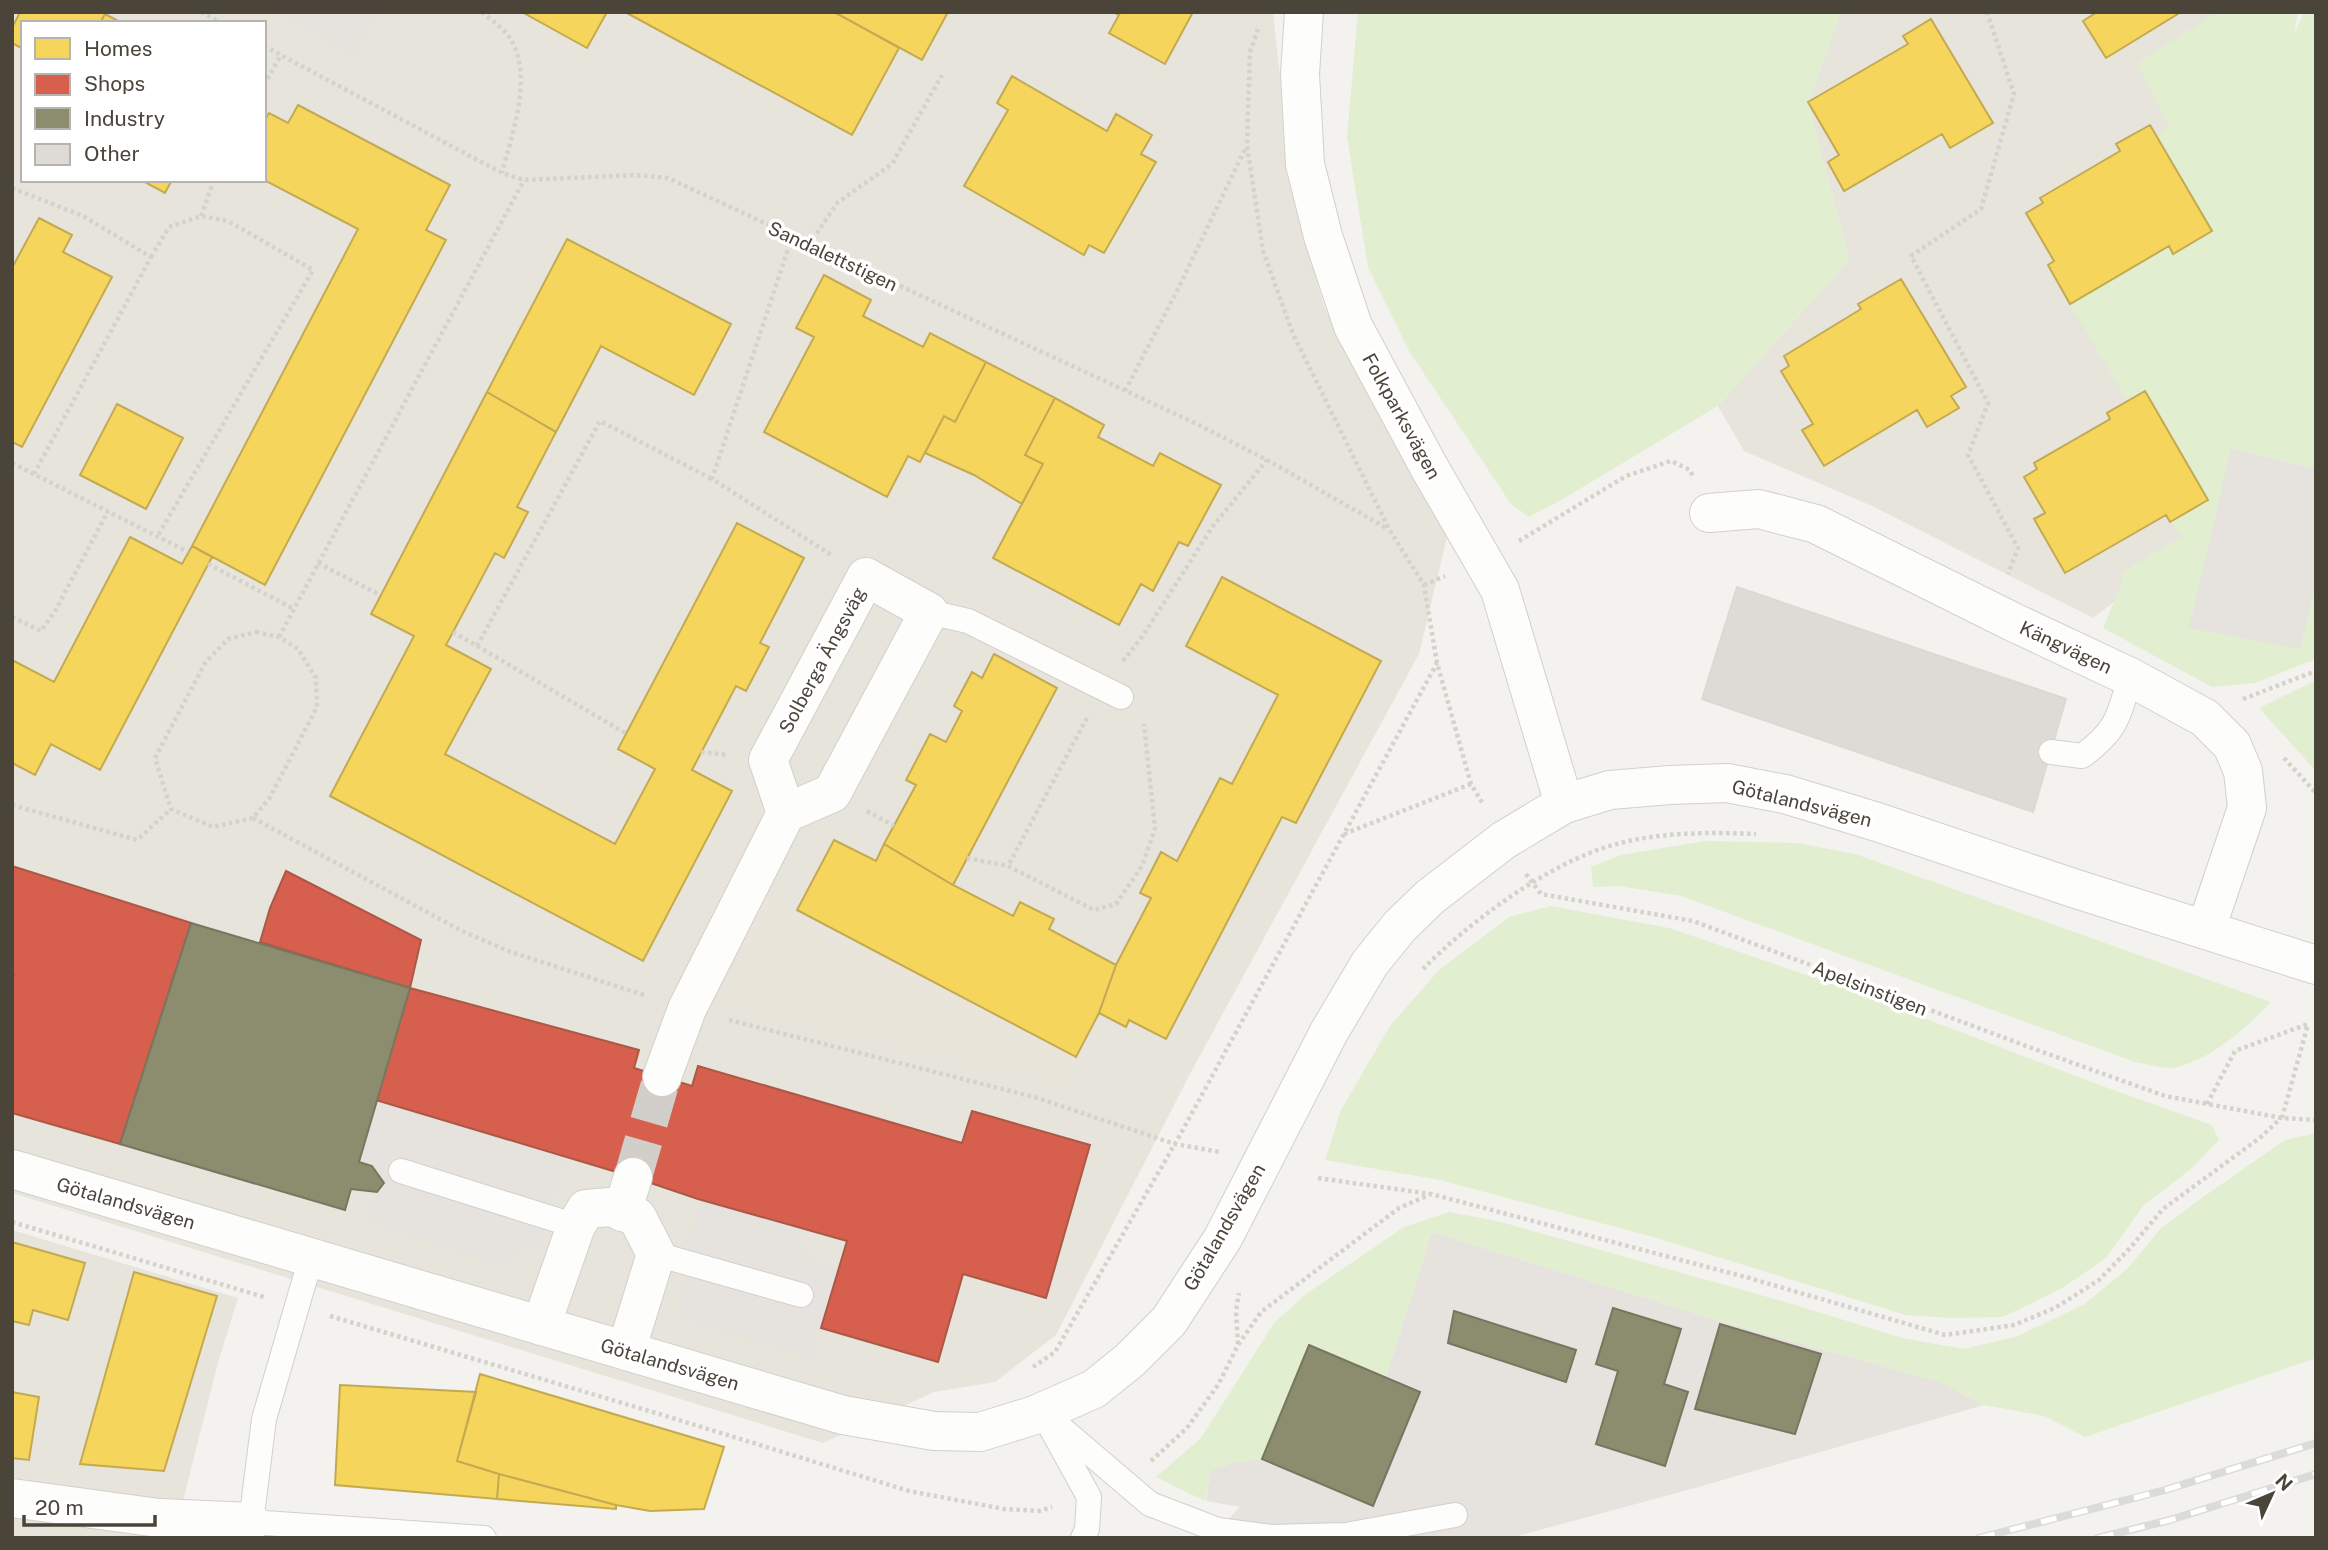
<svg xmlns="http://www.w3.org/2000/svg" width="2328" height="1550" font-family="'Public Sans',sans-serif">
	<rect width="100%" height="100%" fill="#f4f2ee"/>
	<path fill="#e7e4dc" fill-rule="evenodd" d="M12,12H1273L1280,77L1286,172L1324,306L1386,425L1449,529L1419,654L1191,1072L1056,1335L995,1382L934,1392L823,1443L12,1193ZM23,23H264V180H23Z
		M1841,12H2235L2203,184L2247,502L2093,618L1872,506L1744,451L1718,406L1849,260L1808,102Z
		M12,1230L238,1298L217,1366L182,1505L179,1538H12Z"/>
	<path fill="#e6e2de" d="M1432,1232L1716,1320L1940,1382L1984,1405L1695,1488L1510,1538H1214L1218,1530L1240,1507L1206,1501L1210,1471L1231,1463L1262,1459L1309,1345L1386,1377Z"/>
	<path fill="#eae5da" d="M12,43L23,49V141L12,135Z
		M766,896L797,910L1076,1057L1062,1081L719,1007Z"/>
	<path fill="#e1eecf" d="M1358,12H1841L1808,102L1849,260L1718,406L1563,499L1529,517L1511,504L1409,351L1368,267L1347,137Z
		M2218,12H2298L2294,34L2304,12H2316V659L2255,683L2212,687L2103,628L2120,588L2124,571L2183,536L2170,522L2208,500L2145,391L2127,401L2070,304L2169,246L2157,137L2169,126L2137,63Z
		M2316,680V771L2259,708Z
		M1705,841L1798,843L1855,854L2271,1002C2246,1028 2214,1057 2178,1067C2166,1070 2147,1064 2135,1062L1681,896L1619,886L1593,887L1591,867L1621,855Z
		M1551,906L1669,928L1839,986L2105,1087L2212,1125L2219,1140L2191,1169L2143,1206L2106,1258L2064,1287L2003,1317L1950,1318L1906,1315L1653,1237L1440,1180L1325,1160L1341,1110L1390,1026L1439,970L1509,917Z
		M2316,1133V1358L2085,1437L2044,1416L1984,1405L1940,1382L1716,1320L1432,1232L1386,1377L1309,1346L1262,1459L1231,1463L1210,1471L1205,1501L1156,1477L1201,1438L1274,1323L1306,1294L1404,1227L1449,1212L1501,1222L1789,1303L1902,1338L1964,1349L2018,1336L2085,1304L2129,1267L2161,1228L2206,1195L2285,1140Z"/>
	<path fill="#e6e3df" d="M277,12H369L375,15L353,54Z
		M2231,449L2316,469V581L2300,649L2189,628Z
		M376,1100L564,1156L541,1245L520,1243L509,1267L369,1222L377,1192L384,1183L372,1166L359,1162Z
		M698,1199L792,1225L811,1262L839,1269L812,1357L678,1317Z"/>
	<path fill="#f6d55c" stroke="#c3aa52" stroke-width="2" d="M20,12H102L105,14L100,23H23V49L12,43V28Z
		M522,12H607L587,48Z
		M625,12H834L899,48L852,135Z
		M834,12H948L922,60Z
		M1113,12H1193L1165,64L1109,33L1119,15Z
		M2093,12H2181L2106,58L2083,21L2094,14Z
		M105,14L122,23H100Z
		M1931,19L1993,123L1950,148L1942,134L1844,191L1828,162L1839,155L1808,102L1908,44L1903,36Z
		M1012,76L1107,131L1116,114L1152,135L1141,154L1156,162L1104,253L1089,245L1084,255L964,186L1008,110L997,103Z
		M298,105L450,185L426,230L446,240L265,585L192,546L358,229L264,180V122L269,113L288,123Z
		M2150,125L2212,231L2173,254L2169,246L2070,304L2048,265L2054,261L2026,213L2043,203L2040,198L2120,151L2116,144Z
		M141,180H172L165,193Z
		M39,218L72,235L63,252L112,277L22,447L12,442V268Z
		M567,239L731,324L694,395L601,346L556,432L487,392Z
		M824,275L871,300L863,316L923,347L930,333L986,362L955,422L944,416L920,462L908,456L887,497L764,432L814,337L796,328Z
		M1901,279L1966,387L1951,396L1959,408L1927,427L1917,410L1824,466L1802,430L1813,424L1781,371L1789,366L1784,356L1861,309L1858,304Z
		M986,362L1055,398L1025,455L1043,464L1022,504L974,475L925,453L944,416L955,422Z
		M2145,391L2208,500L2170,522L2166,515L2065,573L2034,519L2045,513L2024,477L2037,469L2034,463L2110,419L2107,413Z
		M487,392L556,432L517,507L528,512L504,558L495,553L446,645L491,669L445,754L615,844L655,769L618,749L737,523L804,558L760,643L769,647L746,691L736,686L692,770L732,791L643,961L330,796L414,636L371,614Z
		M1055,398L1104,425L1098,437L1153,466L1160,453L1221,485L1188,546L1179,542L1153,591L1141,584L1119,625L993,558L1043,464L1025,455Z
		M117,404L183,438L146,509L80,475Z
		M130,537L182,564L192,546L212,557L100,770L51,744L35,775L12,763V660L54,682Z
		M1222,577L1381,661L1296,823L1282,817L1166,1039L1129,1020L1126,1027L1099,1013L1116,965L1151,898L1140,893L1161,852L1177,861L1220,778L1232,784L1278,695L1186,646Z
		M994,654L1057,688L953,885L884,844L916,785L906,780L930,734L946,742L962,711L954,706L972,672L982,678Z
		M834,840L876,861L884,844L953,885L1013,916L1020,902L1054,919L1049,929L1116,965L1099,1013L1076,1057L797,910Z
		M12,1242L85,1263L68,1320L33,1310L29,1325L12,1321Z
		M134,1272L217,1296L164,1471L80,1464Z
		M480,1374L724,1447L704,1509L650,1511L616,1505L499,1474L457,1461Z
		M340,1385L476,1392L457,1461L499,1474L497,1499L335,1485Z
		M12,1392L39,1397L29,1460L12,1458Z
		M499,1474L616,1505V1509L497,1499Z"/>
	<path fill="#d6604d" stroke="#ac5847" stroke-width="2" d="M12,866L191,923L120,1144L12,1113V982L14,975H12Z
		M286,871L421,940L410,988L260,942L270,908Z
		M410,988L639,1050L634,1068L692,1086L698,1066L962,1143L972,1111L1090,1145L1046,1298L963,1274L938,1362L821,1328L847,1241L698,1199L633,1177L376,1100Z"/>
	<path fill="#8c8c6e" stroke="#78765e" stroke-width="2" d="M191,923L410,988L359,1162L372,1166L384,1183L377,1192L351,1189L345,1210L120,1144Z
		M1613,1308L1681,1329L1664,1384L1688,1392L1665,1466L1596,1444L1618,1371L1596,1364Z
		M1454,1311L1576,1350L1566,1382L1448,1343Z
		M1720,1324L1821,1354L1795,1434L1695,1409Z
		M1309,1345L1420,1392L1373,1506L1262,1459Z"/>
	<path fill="#dedbd6" stroke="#dcd9d4" stroke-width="2" d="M1737,587L2066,699L2033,812L1702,699Z"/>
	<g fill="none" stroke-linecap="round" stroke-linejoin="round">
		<path stroke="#d2cfca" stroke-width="38" stroke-dasharray="38 19" stroke-linecap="butt" d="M633,1177L662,1077"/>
		<defs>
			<path id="lane" d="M929,612L968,621L1121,697
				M2051,752L2082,756C2117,731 2119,716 2130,677
				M401,1171L576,1226
				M656,1254L801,1295
				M311,1258L264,1419L251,1522L484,1538
				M1042,1412L1150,1504L1218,1530L1272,1537L1346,1535L1455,1515
				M1051,1428L1089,1497L1087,1529L1083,1538"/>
			<path id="street" d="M1304,12L1300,74L1305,164L1323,236L1353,326L1429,467L1500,590L1564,804
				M1709,513L1759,509L1816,524L2013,622L2130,677L2205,718L2232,745L2243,771L2247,808L2206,929
				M662,1077L687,1009L786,813L832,793L929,612L866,577L768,760L786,813
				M12,1169L843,1415L934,1431L980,1432L1035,1415L1094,1389L1130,1360L1169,1321L1223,1238L1329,1032L1370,963L1400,926L1430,897L1504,840L1564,804L1610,790L1670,785L1727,783L1785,794L1877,822L2073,888L2316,965
				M622,1212L633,1177
				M541,1326L576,1226L586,1209L610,1207L637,1217L656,1254L626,1351
				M12,1498L159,1518L251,1522"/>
		</defs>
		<use href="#lane" stroke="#d2d0cb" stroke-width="26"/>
		<use href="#street" stroke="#d2d0cb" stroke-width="40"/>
		<path stroke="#d3d2cc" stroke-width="4.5" stroke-dasharray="3.5 3.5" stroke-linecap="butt" d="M201,12L221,23
			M482,12C490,19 500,26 507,34C536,71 512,133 502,173
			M1987,12L2014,94L1981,209L1911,256L1988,403L1968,455L2018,548L2008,574
			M1258,29L1250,52L1247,145L1263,251L1293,334L1389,529L1424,585L1437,663L1471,784L1483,804
			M264,46L502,173L524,180L636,175L668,178L1197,424L1267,460L1388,529
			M264,85L281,55
			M12,188L83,216L151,257L34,474
			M201,216L214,180
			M792,237L712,479L833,556
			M809,245L837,203L892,164L942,75
			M151,257L169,227L201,216L228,221L313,270L157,537
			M1125,391L1176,293L1246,147
			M12,463L188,552
			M1519,541L1626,476L1671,461L1690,470L1693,477
			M318,563L380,595
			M208,564L294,609
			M1424,585L1445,576
			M12,617L41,631L55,611L108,511
			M256,632L279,637L298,649L316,678L317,707L269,799L253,818L213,827L171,809L155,758L205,663L228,639Z
			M453,632L627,734
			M279,637L524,180
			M477,646L600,421L712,479
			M1123,661L1142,637L1213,526L1267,460
			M2243,699L2316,671
			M1087,718L1008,866L1094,910L1116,904L1142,866L1155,829L1144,724
			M701,752L728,755
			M2284,758L2316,793
			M12,805L137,840L171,809
			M867,811L894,826
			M253,818L464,932L511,952L647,996
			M1344,834L1471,784
			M967,858L1008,866
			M1526,874L1541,894L1693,921L2037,1050L2165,1096L2282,1118L2316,1120
			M1423,969C1469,922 1549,863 1613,845C1658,832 1709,832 1756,834
			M729,1020L1034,1097L1175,1144L1220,1152
			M2207,1104L2235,1051L2308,1024
			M2282,1118L2308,1024
			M1318,1178L1431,1194L1749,1278L1945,1335L2014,1325L2055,1308L2099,1280L2130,1248L2163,1209L2261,1137L2281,1118
			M12,1222L264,1297
			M330,1316L669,1417L909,1491L1004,1509L1039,1511L1052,1507
			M1238,1344L1236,1311L1239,1293
			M1033,1367L1055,1352L1180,1135L1437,663
			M1151,1461L1187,1428L1218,1385L1238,1345L1261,1312L1399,1208L1431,1194"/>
		<use href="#lane" stroke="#fdfdfc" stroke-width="24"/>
		<use href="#street" stroke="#fdfdfc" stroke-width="38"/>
		<defs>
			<path id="rail" d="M1979,1538L2165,1490L2316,1443
				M2098,1538L2170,1520L2316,1474"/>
		</defs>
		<use href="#rail" stroke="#dbdbda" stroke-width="8"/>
		<use href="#rail" stroke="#fff" stroke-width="5" stroke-dasharray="16" stroke-linecap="butt"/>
	</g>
	<g text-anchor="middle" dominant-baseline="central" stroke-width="7" stroke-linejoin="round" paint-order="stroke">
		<g font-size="19" fill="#4b4439" stroke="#fff">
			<text transform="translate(833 256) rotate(25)">Sandalettstigen</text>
			<text transform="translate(1402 416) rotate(61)">Folkparksvägen</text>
			<text transform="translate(2066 647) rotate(25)">Kängvägen</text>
			<text transform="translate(822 660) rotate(-62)">Solberga Ängsväg</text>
			<text transform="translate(1802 803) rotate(14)">Götalandsvägen</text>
			<text transform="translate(1870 988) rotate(21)">Apelsinstigen</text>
			<text transform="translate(126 1203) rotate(16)">Götalandsvägen</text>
			<text transform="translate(1224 1227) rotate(-60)">Götalandsvägen</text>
			<text transform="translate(670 1364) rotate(16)">Götalandsvägen</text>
		</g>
	</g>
	<rect width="2328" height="1550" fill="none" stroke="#4b4439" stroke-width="28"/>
	<rect x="21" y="21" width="245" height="161" fill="#ffffff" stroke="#b7b4b0" stroke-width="2"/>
	<rect x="35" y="38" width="35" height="21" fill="#f6d55c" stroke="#b7b4b0" stroke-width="2"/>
	<text x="84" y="56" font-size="21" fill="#4b4439">Homes</text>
	<rect x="35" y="74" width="35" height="21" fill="#d6604d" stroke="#b7b4b0" stroke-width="2"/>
	<text x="84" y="91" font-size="21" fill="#4b4439">Shops</text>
	<rect x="35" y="108" width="35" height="21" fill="#8c8c6e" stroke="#b7b4b0" stroke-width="2"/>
	<text x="84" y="126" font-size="21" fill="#4b4439">Industry</text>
	<rect x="35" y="144" width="35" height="21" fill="#dedbd6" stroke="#b7b4b0" stroke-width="2"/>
	<text x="84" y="161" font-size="21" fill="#4b4439">Other</text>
	<g transform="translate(2272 1494) rotate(46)" stroke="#ffffff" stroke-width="5" paint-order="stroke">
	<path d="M0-5L12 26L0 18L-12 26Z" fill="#4b4439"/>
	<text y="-10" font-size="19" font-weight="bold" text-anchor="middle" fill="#4b4439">N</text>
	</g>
	<path d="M24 1515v10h131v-10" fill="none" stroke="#4b4439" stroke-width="3.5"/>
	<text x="35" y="1515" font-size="21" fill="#4b4439" stroke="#ffffff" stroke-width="5" paint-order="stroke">20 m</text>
</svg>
